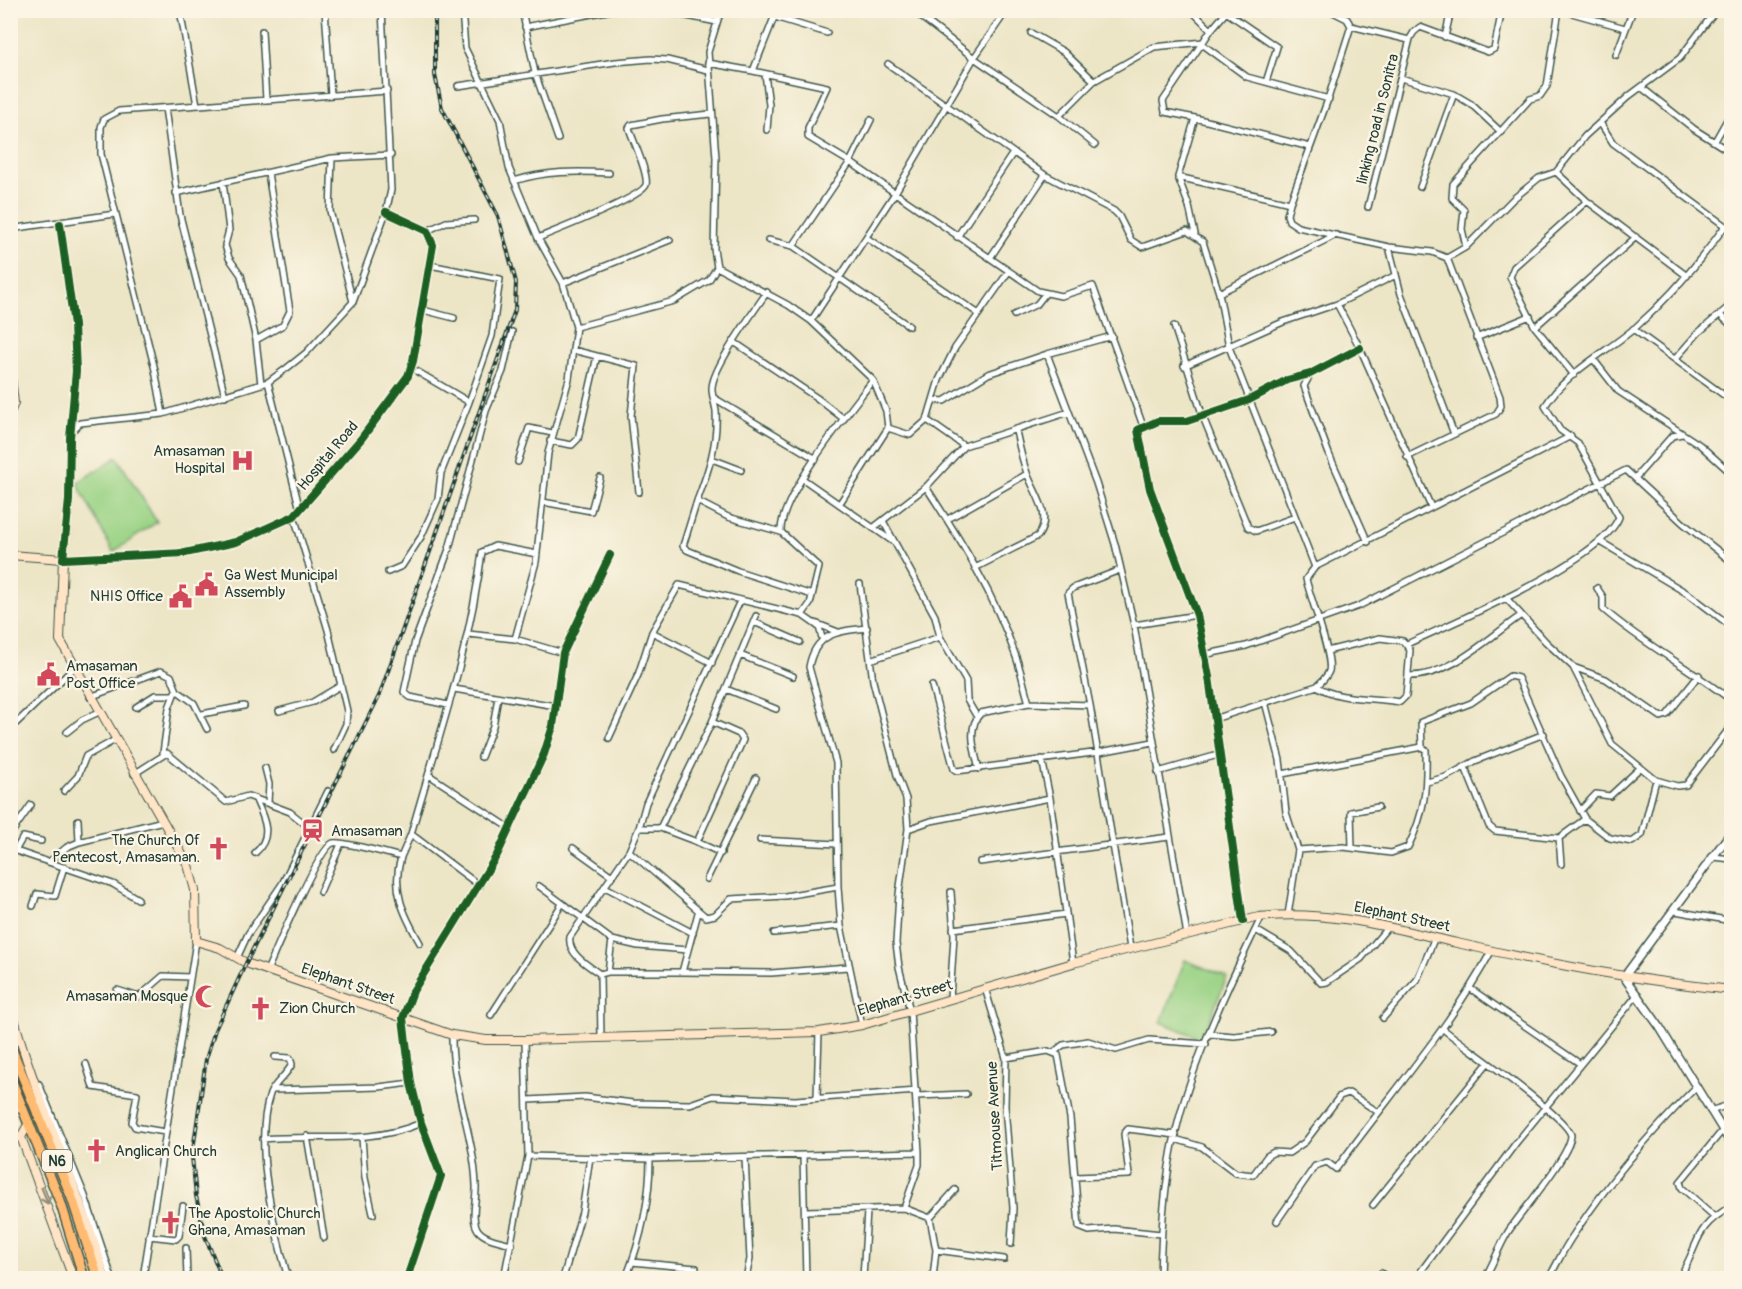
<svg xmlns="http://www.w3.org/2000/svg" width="1742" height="1289" font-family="Pangolin,sans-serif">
	<rect width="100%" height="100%" fill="#fcf5e5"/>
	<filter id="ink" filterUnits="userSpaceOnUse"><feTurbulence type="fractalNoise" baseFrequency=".0167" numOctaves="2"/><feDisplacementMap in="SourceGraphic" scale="12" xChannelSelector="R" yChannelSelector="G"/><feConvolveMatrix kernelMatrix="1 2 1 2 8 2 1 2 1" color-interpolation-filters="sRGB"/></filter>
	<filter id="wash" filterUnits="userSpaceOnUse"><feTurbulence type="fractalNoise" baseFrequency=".008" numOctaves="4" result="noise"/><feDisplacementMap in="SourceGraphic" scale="24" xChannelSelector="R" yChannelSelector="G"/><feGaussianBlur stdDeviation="1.35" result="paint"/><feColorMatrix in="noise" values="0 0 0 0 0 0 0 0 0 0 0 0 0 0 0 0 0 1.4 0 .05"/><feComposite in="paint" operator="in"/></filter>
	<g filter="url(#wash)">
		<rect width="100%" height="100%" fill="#ece5c6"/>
		<path fill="#9bd386" stroke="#5d885d" stroke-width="1.5" d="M117,457L157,522L113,552L77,483Z
			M1185,960L1227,977L1202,1039L1161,1022Z"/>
	</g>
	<g filter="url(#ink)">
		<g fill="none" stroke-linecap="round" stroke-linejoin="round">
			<defs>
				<path id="minor" d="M180,10L197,105
					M325,10L331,95
					M462,10L465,48L500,120L509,168L538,238L563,283L576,327L569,379L548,453L536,562L515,639
					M522,10L535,73L558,139
					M657,10L717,22
					M777,10L753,71L827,87L808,128V137L850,162L871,120
					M912,10L974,58L1059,116L1094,81L1154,47L1203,42
					M1079,10V11
					M1191,10L1211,30
					M1329,10L1347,19L1351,26L1327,102L1290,203L1287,215L1289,221L1298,227L1389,247L1432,252L1447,258L1466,247L1462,229L1464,210L1452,198L1453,184L1530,99L1540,96L1547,86L1559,10
					M1561,10L1625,28
					M1727,10L1732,14
					M1226,12L1277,47L1266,82
					M775,17L827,33
					M1351,26L1409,40L1414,32L1420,27L1488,52L1494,49L1502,10
					M525,27L612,10
					M262,31L266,100
					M1031,33L1064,52L1094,81
					M1445,37L1451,10
					M1202,44L1247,77L1329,99
					M1616,55L1633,10
					M708,63L753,71
					M888,64L1045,175L1114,211L1119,216L1131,240L1142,247L1187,231L1203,242L1219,293L1229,347L1315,567
					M765,74L769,105L767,130
					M1401,78L1454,94L1471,104L1501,132
					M458,86L615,62L651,59L667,60L708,70
					M1641,87L1694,129L1732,153
					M165,108L180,215L225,396
					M1059,116L1095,145
					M1195,118L1165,112L1163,101L1211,30L1228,10
					M1601,124L1613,143L1732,231
					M1715,141L1732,111
					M332,158L330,211L353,302
					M1556,172L1587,201L1687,276
					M1178,177L1189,206L1195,234
					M514,181C545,171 576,171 609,173
					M223,182L229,230L225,245L229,258L241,275L256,340
					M1420,187L1454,94
					M176,193L332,158L391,155
					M1290,203L1178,177L1195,118L1310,147
					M1368,207L1410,39
					M60,224L74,325L76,371L70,438L69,500L63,559L185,553L236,542L294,516L361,439L408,376L413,361L433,245L427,231L386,212
					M10,229L115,214
					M427,231L446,222L474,220
					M957,237L1013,153
					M538,238C555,231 641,198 646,185C649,174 633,141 629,128L631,125L662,119L711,114
					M867,238L979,314
					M768,240L793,246L909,326
					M793,246L850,162L1038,291L1061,296L1093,286L1143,426
					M1389,247L1401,294L1454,434
					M1466,247L1513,199L1539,178L1556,172L1585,136L1629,96L1680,58L1716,10
					M990,258L1045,175
					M430,265L500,279L492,336L469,402
					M717,267L788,305L811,321L873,380L886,411L888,428L840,503
					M563,283L670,240
					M1219,293L1336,235
					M1337,304L1360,348L1431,507
					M423,310L454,318
					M1014,315L1037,304L1045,294
					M1720,315L1732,326
					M811,321L895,193L974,58L1007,10
					M1174,326L1203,417L1248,527L1256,531L1295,517
					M576,327L674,301L709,280L717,267L714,249L716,158L708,52L721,10
					M1535,327L1636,237
					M1633,329L1732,401
					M1112,336L1047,354L1096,483L1115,544L1134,625L1187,935
					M1476,338L1530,316
					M734,342L817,398L844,419
					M573,350L636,366L631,416L639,492
					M1676,358L1698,333L1732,304
					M1594,360L1618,391L1700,445L1732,474
					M1184,366L1283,322L1337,304L1396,275
					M1310,375L1304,386L1329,454L1368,542
					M1574,375L1535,327L1510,277L1514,267L1587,201
					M268,382L300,510
					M261,384L256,340L283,325L290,311L268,173
					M714,398L816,459
					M933,400L944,401L988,374L1047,354
					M163,414L155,370L101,154V127L104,119L119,111L387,91
					M888,428L910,435L927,420
					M73,430L80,423L163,414L268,382L287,368L306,353L353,302L386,212L391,190L382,10
					M550,441L572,445L578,439L597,356
					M964,446L927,420L939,380L955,348L1009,271
					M1407,457L1496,414L1501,406L1500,397L1447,258
					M712,459L741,470
					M518,462L529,428L552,433
					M1636,477L1672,436L1682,434
					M803,479L892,541
					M926,487C960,539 994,594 1015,654C1021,670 1024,687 1029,703
					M697,501L683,546L687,550L738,571L812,595
					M543,502L591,511L600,478
					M294,516L328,630L347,711L346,724L334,750
					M948,519L1027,474
					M873,528L926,487L964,446L1069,412
					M781,532C779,497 850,411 873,380
					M1601,542L1690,595L1732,627
					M975,568L1038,536C1053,514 1035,495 1027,473C1022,460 1019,445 1016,431
					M388,572L402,566L421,537L438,499L441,473L469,402L411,368
					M860,584L873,681L897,775L906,799L908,829L899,894L896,943L899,967L910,1011L919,1152V1165L904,1208
					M1597,588L1603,597V609C1643,644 1690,668 1732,701
					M1506,598L1546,642L1573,667L1612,744L1656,780L1677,786L1686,785L1732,725
					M802,615L819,627L822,638
					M754,622L800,642
					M815,623L838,632
					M1134,625L1197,615
					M652,632L712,663
					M468,634L515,639L563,653
					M940,637L966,681L967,700L977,717
					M1407,644C1454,622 1602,561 1619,517L1578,443L1560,430L1545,406C1565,373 1607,352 1636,327C1670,297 1699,263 1725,226
					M740,655L793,676
					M1203,655L1246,646L1359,606L1626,470L1683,523L1732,562
					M870,660L940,637L935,616L883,521
					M1573,667L1606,679L1661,717L1667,715L1699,675
					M1408,676C1450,677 1488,638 1520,616
					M932,686L954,769L957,771L1100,752L1153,742
					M1317,686C1338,701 1373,697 1400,702L1406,696L1410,650L1403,641L1380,638L1327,651
					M454,689L556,706
					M726,689L776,709
					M90,697L161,671L171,676L177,691
					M1265,702L1280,760L1286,812L1298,850L1288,915
					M448,705L410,697L404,692L415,641L449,549L486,411L503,371L512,332
					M1090,705L1068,593L1073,588L1120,570
					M136,707L155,695H173
					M279,711L313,702L340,686
					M202,714L244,706
					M1214,719L1317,686C1321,682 1327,677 1329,671C1333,657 1310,597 1306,579L1315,567L1571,436
					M10,729L74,668
					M67,732L82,720L99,712
					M609,738L638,675L652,632L679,585L802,615L810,604L819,567L781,532L728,517L697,501C708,472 718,444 716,411C715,404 712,396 712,389C711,369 755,310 767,292
					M163,753L169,708L175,692H179L194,703L207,729
					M481,757L493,726L498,697
					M1042,759L1050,798L1073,963
					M1465,767L1489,826L1495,831L1559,838L1585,819
					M265,768L269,784L268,803
					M979,769C975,753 966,727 981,713L1029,703L1090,705L1130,948
					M1158,772L1218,755
					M134,774L167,753L226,802L248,796L290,812L310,828
					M1282,774L1422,747
					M429,775L510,828
					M1427,782L1446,777L1475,761L1544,734
					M64,791L78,776L86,756L115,740
					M1580,811L1596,794L1610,796L1640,768
					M78,820L79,842
					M639,828L646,803L740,601
					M660,828L712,722L756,616
					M908,829L931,821L1050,798
					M411,834L480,886
					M10,835L31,805
					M1559,838L1561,864
					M760,840L837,844
					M697,842L721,853
					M573,848L612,876
					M1352,848L1351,812L1378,807
					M10,849L113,884L138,899
					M1298,850L1343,847L1391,853L1408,847C1425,813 1427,788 1426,750L1422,747L1421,722L1471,703L1510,676L1518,678L1561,776L1585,819L1610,838L1632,842L1642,835L1656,780
					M15,851L23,837L41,841
					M629,851L706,917L715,915L731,899L785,896L838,887
					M255,853C274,836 264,818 255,798
					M401,857C391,890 404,915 420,943
					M1713,857L1732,859
					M50,861L67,847L79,842L163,821
					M980,862L1169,837
					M707,879L756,778
					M539,886L612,940L638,946L688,950
					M605,887L693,933
					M320,892L341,844
					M33,906L37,894L55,896L64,867
					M1675,911L1732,921
					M1243,921L1209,677L1197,615L1150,489L1138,430L1158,421H1187L1249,400L1287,380L1310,374L1360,348
					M953,929L1066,914
					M1256,930L1291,951L1321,983L1327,982L1361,959L1387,928
					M774,933L841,926
					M237,958L248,934L282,884L328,791
					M267,971C275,952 319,847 333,843C343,841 389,854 401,857L411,834C437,741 470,649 482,552L495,546L537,554
					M608,972L612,940
					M682,972L771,973L848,967
					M600,974L608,972H682L698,913
					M985,988L1006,1058L1005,1106L1013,1208L1011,1244
					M1471,989L1579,1063
					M117,990L139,997L163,976L190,977
					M950,998L954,936L951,892
					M491,1015L562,904
					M1383,1018L1417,980L1435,937
					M862,1025L841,926L838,887L836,763L809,667C815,634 836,631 867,628
					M1443,1029C1465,1047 1565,1115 1571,1135C1571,1155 1521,1212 1508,1232C1499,1247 1493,1264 1485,1278
					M1210,1034L1234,1036L1271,1032
					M452,1035C451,1086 474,1134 476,1185C477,1198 470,1219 478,1230C485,1239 501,1241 512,1244
					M601,1038L600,974C589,966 567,954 570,937L629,851L639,828H660L697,842L743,740L739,734L712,722
					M1054,1052L1063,1045L1088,1041L1116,1050L1149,1040L1206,1044
					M275,1057L290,1058L292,1064C287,1075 274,1083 270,1094C253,1145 274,1228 288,1278
					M1006,1058L1048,1051L1058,1055L1070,1118L1079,1227L1089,1231L1114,1229L1161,1234
					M86,1064L93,1087L137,1094L132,1122L135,1127L165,1132
					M39,1084L85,1196L112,1278
					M273,1090L379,1087L411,1083
					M917,1096L966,1094
					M817,1097L819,1032
					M528,1100L585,1097L633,1103L690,1104L713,1096L795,1100L917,1091
					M1710,1111L1732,1104
					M307,1136L324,1238
					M362,1138L365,1178L373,1214
					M263,1139C316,1134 371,1145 421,1123
					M1175,1139L1202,1147L1236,1173L1253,1175L1267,1156L1274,1152L1289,1153L1305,1142L1340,1096L1349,1093L1378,1112
					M528,1156L650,1159L919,1152
					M745,1157L750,1259L746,1278
					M803,1157L806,1278
					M1075,1177L1129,1175L1124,1134L1128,1129L1176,1135
					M1373,1205L1487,1064
					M806,1211L904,1208L930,1218
					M1714,1216L1682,1188L1680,1182L1722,1131
					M930,1218L936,1250L933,1278
					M930,1218L955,1190
					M1277,1221L1315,1166L1327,1162L1336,1169C1389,1096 1449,1029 1492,950
					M149,1236L176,1239L179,1236L183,1206
					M186,1248L187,1278
					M936,1250L1004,1259
					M632,1262L696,1268
					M1381,1273L1388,1278
					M143,1278L196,941
					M407,1278L441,1176L421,1123L411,1083L403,1018L413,991L497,855L544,754L553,726L563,653L610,555
					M504,1278L528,1156L525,1040
					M563,1278L582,1212L590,1157
					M626,1278C641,1240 650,1201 650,1159
					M863,1278L867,1211
					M1160,1278C1161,1224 1165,1169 1180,1115C1199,1047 1231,980 1262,916
					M1416,1278L1516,1143L1638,994
					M1549,1278C1557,1264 1564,1248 1574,1234C1609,1181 1651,1132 1696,1087
					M1679,1278C1701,1244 1691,1229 1732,1206"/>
				<path id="tertiary" d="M1732,831L1624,977L1659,1026L1732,1145"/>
				<path id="secondary" d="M10,369L14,403L10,413
					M10,555L63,559L60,640L188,865L195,890L196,941L220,948L246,963L452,1035L486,1040H525L819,1032L862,1025L1073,963L1259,917C1326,909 1393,928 1457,943C1548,964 1639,981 1732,990
					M10,1004C34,1098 79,1185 105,1278
					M10,1099L23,1110
					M29,1123L21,1137L73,1278"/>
				<path id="trunk" d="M10,1045L72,1198L98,1278
					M10,1077L61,1204L84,1278"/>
			</defs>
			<use href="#minor" stroke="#3e564a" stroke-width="8"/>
			<use href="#tertiary" stroke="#3e564a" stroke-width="10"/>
			<use href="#secondary" stroke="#3e564a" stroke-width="10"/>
			<use href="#trunk" stroke="#3e564a" stroke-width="12"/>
			<use href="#minor" stroke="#fff" stroke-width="5"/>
			<use href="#tertiary" stroke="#fff" stroke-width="7"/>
			<use href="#secondary" stroke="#ffe4c6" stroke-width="8"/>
			<use href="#trunk" stroke="#ffbb71" stroke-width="9"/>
			<defs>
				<path id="rail" d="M222,1278L205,1236L196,1196L192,1157L206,1059L215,1030L246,963L380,694L515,310L516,282L498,216L442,108L435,75V10"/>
			</defs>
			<use href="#rail" stroke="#1f3d34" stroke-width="4"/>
			<use href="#rail" stroke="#fcf5e5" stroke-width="1.5" stroke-dasharray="4.5" stroke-linecap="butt"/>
			<defs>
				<path id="cycleway" d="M60,224L74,325L76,371L70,438L69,500L63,559L185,553L236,542L294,516L361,439L408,376L413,361L433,245L427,231L386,212
					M1243,921L1209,677L1197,615L1150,489L1138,430L1158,421H1187L1249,400L1287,380L1310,374L1360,348
					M407,1278L441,1176L421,1123L411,1083L403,1018L413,991L497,855L544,754L553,726L563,653L610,555"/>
			</defs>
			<use href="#cycleway" stroke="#fcf5e5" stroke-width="11"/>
			<use href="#cycleway" stroke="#1b5e20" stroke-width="8"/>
		</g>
		<defs><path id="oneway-shaft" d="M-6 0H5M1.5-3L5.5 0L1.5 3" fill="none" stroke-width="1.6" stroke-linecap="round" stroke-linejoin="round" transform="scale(1.5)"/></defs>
		<use stroke="#8f907d" href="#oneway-shaft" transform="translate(45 1196) rotate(68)"/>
	</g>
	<defs>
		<symbol id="hospital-bare" viewBox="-9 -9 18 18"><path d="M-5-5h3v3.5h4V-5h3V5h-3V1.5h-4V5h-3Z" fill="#d1495b" stroke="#fcf5e5" stroke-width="2.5" paint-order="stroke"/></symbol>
		<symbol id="civic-bare" viewBox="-9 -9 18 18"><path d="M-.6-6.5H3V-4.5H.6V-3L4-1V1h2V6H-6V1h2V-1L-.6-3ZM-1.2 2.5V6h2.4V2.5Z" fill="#d1495b" stroke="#fcf5e5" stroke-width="2.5" paint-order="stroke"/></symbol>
		<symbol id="station-bare" viewBox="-9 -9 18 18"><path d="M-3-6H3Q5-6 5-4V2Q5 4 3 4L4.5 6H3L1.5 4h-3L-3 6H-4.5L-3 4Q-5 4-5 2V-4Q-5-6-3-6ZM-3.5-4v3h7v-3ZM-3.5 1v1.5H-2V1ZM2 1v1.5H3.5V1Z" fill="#d1495b" stroke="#fcf5e5" stroke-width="2.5" paint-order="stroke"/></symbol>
		<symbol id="church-bare" viewBox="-9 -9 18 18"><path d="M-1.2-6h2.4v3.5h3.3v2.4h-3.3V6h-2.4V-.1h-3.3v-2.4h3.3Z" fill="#d1495b" stroke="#fcf5e5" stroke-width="2.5" paint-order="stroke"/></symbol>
		<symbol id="mosque-bare" viewBox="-9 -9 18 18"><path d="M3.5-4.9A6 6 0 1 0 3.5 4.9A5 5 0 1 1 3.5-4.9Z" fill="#d1495b" stroke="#fcf5e5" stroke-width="2.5" paint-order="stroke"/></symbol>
	</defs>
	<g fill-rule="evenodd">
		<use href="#hospital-bare" x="226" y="444" width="33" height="33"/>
		<use href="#civic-bare" x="190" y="568" width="33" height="33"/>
		<use href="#civic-bare" x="164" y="580" width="33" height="33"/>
		<use href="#civic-bare" x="32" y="658" width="33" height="33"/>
		<use href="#station-bare" x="296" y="814" width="33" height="33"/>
		<use href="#church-bare" x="202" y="832" width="33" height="33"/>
		<use href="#mosque-bare" x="190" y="980" width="33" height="33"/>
		<use href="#church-bare" x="244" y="992" width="33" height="33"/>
		<use href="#church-bare" x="80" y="1134" width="33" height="33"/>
		<use href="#church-bare" x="154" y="1206" width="33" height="33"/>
	</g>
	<g text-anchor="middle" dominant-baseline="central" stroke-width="4.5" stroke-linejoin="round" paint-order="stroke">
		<rect fill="#fcf5e5" stroke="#617469" stroke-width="1.5" x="42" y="1150" width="30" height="22" rx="4.5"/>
		<g font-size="14" font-weight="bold" fill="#1f3d34">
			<text x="57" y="1161">N6</text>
		</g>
		<g font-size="15" fill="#1f3d34" stroke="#fcf5e5">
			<text transform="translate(1378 119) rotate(-76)">linking road in Sonitra</text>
			<text transform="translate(328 456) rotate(-50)">Hospital Road</text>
			<text transform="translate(1402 917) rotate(12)">Elephant Street</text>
			<text transform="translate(348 984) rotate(19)">Elephant Street</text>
			<text transform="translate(905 998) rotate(-16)">Elephant Street</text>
			<text transform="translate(995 1116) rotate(-93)">Titmouse Avenue</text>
		</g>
		<g font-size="15" fill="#1f3d34" stroke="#fcf5e5" text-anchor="start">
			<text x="225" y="451" text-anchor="end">Amasaman<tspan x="225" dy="17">Hospital</tspan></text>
			<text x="224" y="575">Ga West Municipal<tspan x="224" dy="17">Assembly</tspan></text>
			<text x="163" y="596" text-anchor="end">NHIS Office</text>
			<text x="66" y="666">Amasaman<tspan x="66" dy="17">Post Office</tspan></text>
			<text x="331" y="831">Amasaman</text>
			<text x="200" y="840" text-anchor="end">The Church Of<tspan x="200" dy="17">Pentecost, Amasaman.</tspan></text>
			<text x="188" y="996" text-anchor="end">Amasaman Mosque</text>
			<text x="279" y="1008">Zion Church</text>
			<text x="115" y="1151">Anglican Church</text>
			<text x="188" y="1213">The Apostolic Church<tspan x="188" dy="17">Ghana, Amasaman</tspan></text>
		</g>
	</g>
	<rect width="1742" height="1289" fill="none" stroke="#fcf5e5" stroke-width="36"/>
</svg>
